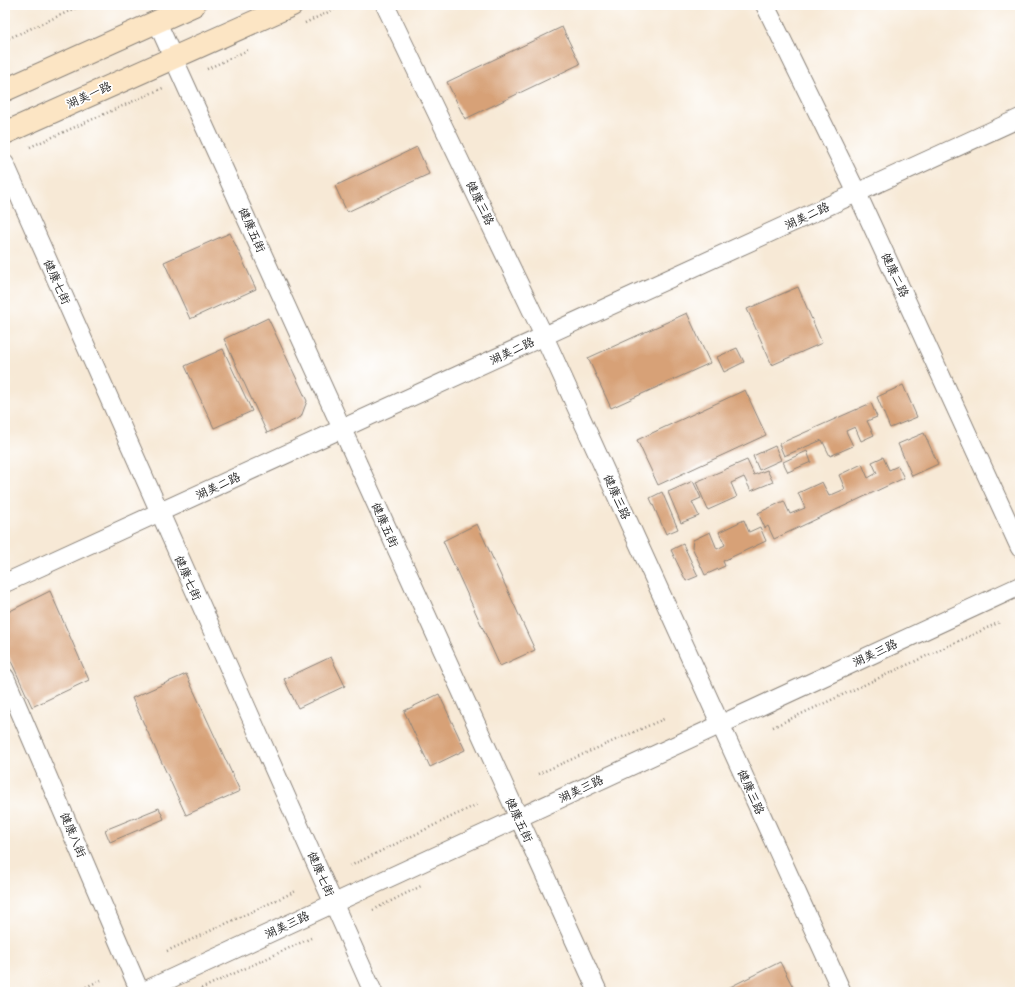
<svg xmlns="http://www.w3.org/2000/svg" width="1025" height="997" font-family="'Comic Neue','LXGW WenKai TC',sans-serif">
	<rect width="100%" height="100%" fill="#fff"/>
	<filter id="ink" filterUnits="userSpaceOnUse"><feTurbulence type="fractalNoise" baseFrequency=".025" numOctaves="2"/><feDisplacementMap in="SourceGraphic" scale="8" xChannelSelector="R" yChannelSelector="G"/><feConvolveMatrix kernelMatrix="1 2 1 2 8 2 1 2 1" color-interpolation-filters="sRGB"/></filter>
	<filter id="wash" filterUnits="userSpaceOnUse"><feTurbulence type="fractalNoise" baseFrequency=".012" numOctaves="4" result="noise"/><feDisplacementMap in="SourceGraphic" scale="16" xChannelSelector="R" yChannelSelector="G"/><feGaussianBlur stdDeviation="0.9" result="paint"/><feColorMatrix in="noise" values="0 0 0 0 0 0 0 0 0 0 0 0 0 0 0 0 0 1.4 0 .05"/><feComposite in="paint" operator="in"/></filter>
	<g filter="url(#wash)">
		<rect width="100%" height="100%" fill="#f7e9d6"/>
		<g id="blocks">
			<path fill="#d7a177" d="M562,27L580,64L465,119L447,82Z
				M417,147L429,174L347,212L335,186Z
				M230,233L256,289L190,319L164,262Z
				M798,287L822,343L772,365L747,309Z
				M687,313L710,363L611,408L588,358Z
				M268,318L307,401L301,417L267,433L224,339Z
				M737,348L744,362L724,372L717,357Z
				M223,349L252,411L214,428L185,366Z
				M903,385L917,417L890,428L877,397Z
				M745,390L766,435L658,485L637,440Z
				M871,403L877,417L867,421L874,435L861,441L855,427L846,431L853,446L830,456L822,440L784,456L779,444Z
				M924,433L938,464L912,476L898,444Z
				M775,446L781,460L759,470L753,456Z
				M807,451L811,462L788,472L783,462Z
				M883,457L889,470L898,466L904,478L774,539L768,526L765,528L758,513L784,501L790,514L805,508L798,493L822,482L829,496L845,489L839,475L862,464L868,478L877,473L872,462Z
				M747,460L754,475L767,470L773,482L751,491L744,477L731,483L737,497L708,510L696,482Z
				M693,481L701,498L692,502L699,516L681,523L668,492Z
				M662,492L678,529L666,534L650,498Z
				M744,520L749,532L760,527L766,541L723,561L725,566L705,575L692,547L693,540L710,532L717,549L725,545L719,532Z
				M477,524L535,650L500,666L443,541Z
				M683,544L698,576L686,581L671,550Z
				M50,591L89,680L32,707L5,648V616L6,613Z
				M331,657L345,686L298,708L284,679Z
				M186,674L240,791L186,815L132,698Z
				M439,694L465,750L430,767L404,711Z
				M159,808L164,819L110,842L105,830Z
				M780,962L794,989L788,992H720Z"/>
		</g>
	</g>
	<g filter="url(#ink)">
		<use href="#blocks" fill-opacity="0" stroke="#8a8279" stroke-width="1"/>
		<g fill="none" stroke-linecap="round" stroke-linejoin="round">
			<defs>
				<path id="street" d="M385,5L544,336L842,992
					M765,5L857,193L1020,548
					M157,22L598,992
					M5,164L373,992
					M5,583L1020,118
					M5,677L140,992
					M142,992L1020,586"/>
				<path id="secondary" d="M5,90L194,5
					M5,133L292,5"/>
			</defs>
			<use href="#street" stroke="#8a8279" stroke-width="20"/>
			<use href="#secondary" stroke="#8a8279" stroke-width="24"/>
			<path stroke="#8a8279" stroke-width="2.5" stroke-dasharray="1 3" stroke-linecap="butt" d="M305,23L339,7
				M5,40L83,5
				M207,69L248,50
				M30,147L163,88
				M773,727L1000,622
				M538,774L666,718
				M350,866L478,804
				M373,910L423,885
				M167,951L296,891
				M75,992L101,980
				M194,992L311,938"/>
			<use href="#street" stroke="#fff" stroke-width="18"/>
			<use href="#secondary" stroke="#fce5c4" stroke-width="22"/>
		</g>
	</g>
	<g text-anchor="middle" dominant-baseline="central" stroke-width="3.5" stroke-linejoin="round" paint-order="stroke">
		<g font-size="12" fill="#1c1c1c" stroke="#fff">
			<text transform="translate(89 95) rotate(-24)">湖美一路</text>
			<text transform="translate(480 203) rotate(64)">健康三路</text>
			<text transform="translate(807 216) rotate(-25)">湖美二路</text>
			<text transform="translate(252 230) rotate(66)">健康五街</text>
			<text transform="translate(895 275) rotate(65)">健康二路</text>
			<text transform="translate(57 282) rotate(66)">健康七街</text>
			<text transform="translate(512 351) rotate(-25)">湖美二路</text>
			<text transform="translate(218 486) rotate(-25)">湖美二路</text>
			<text transform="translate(617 497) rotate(66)">健康三路</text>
			<text transform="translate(385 525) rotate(66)">健康五街</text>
			<text transform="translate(188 578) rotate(66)">健康七街</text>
			<text transform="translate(875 653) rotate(-25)">湖美三路</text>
			<text transform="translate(581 789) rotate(-25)">湖美三路</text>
			<text transform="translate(751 792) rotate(66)">健康三路</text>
			<text transform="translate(519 820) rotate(65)">健康五街</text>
			<text transform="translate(73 835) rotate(67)">健康八街</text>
			<text transform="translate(321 874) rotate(66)">健康七街</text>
			<text transform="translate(287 925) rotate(-25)">湖美三路</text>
		</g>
	</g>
	<rect width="1025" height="997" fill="none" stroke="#fff" stroke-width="20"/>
</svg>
